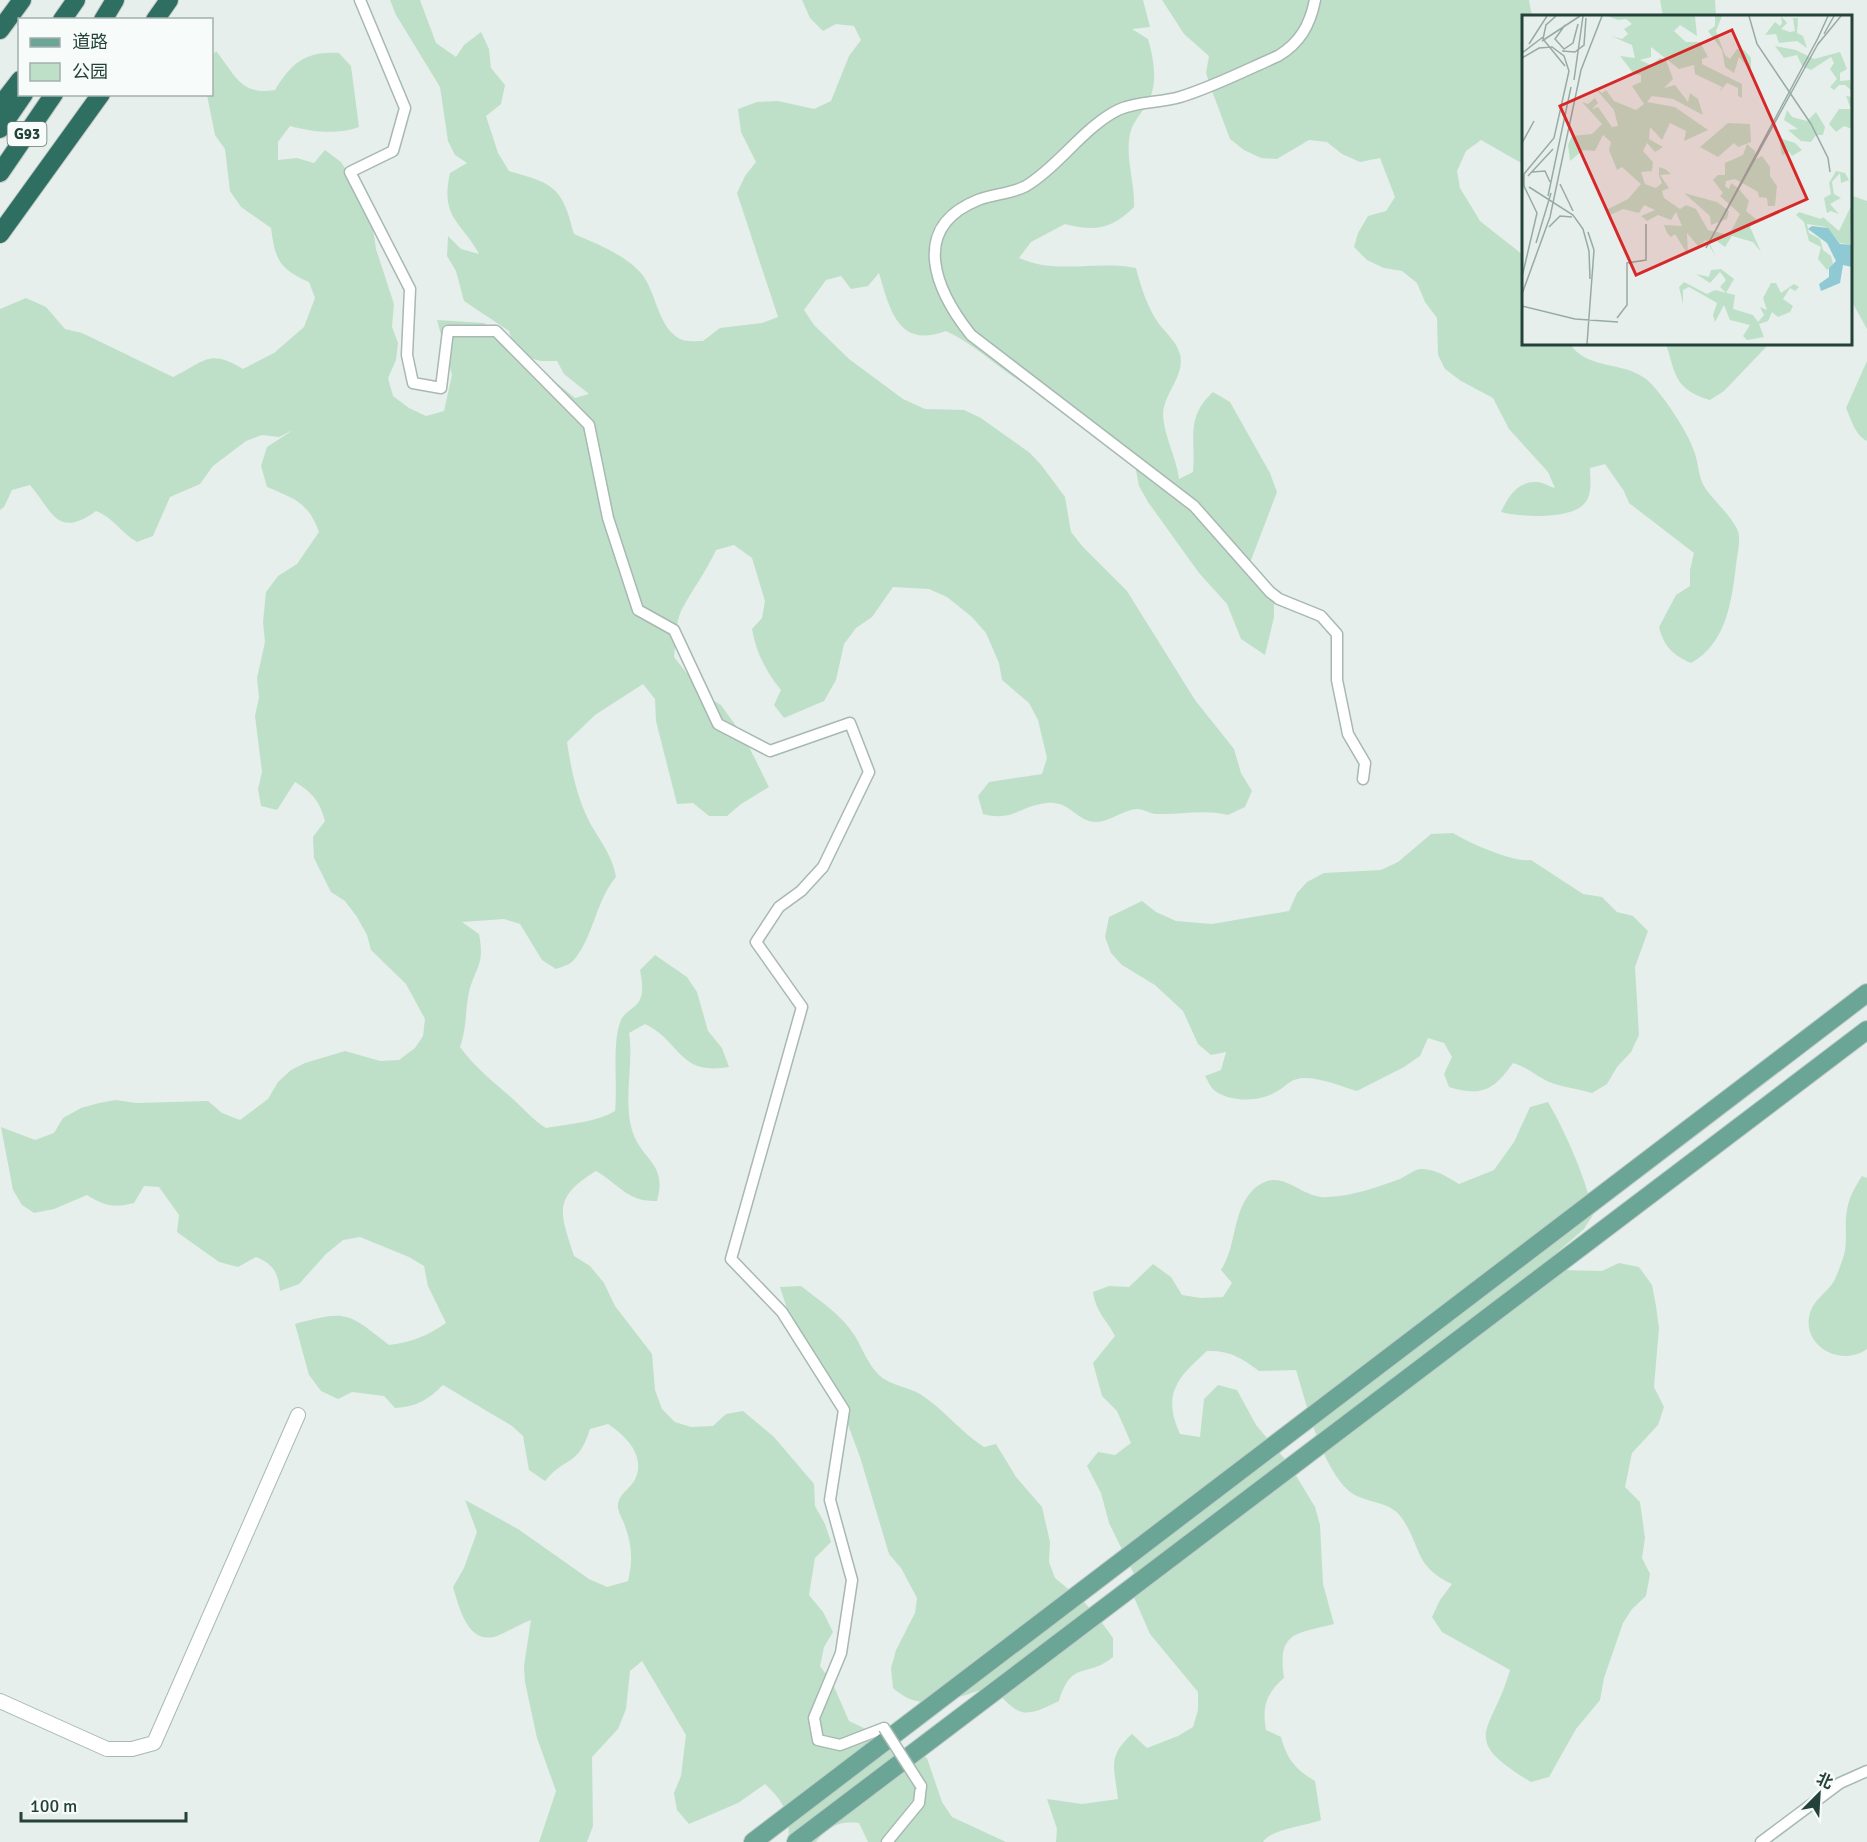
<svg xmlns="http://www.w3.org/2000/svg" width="1867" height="1842" font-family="Signika,'Noto Sans SC',sans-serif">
	<rect width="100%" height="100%" fill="#e6efeb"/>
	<path fill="#bfe0c8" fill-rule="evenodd" d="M390,0H420L436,43L456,57L464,45L481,32L489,49L491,68L505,85L501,104L486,116L498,153L509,171C554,184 562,186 574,234C595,243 623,254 639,271C657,289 656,326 680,339C685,342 696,341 703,341L720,328L762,323L778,317L737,193L745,176L756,162L741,132L738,109L757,102L778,101L814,109L831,101L849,56L861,40L854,26L836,24L823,31L810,18L802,0H1143L1150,27L1132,29L1148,39C1153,56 1158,80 1150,98C1145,111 1133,119 1130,134C1125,158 1135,182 1134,207C1112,229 1095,232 1065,224L1031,242L1019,258C1057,275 1096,260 1136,268C1141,287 1147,307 1159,324C1167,334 1176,341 1180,354C1185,373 1168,390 1164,407C1159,426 1177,457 1179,479L1193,472C1196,438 1185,418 1213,392L1230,402L1270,473L1277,492L1248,568L1274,598V617L1265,655L1241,639L1227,604L1199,573L1148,502L1139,486L1135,465L1036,390C1004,375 979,346 946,331C898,349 890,310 879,273L868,286L851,289L841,276L826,280L804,310L814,325L849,359L903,399L925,409L964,410L981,418L1030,453L1042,466L1065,497L1071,532L1083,547L1127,591L1195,700L1234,749L1241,773L1252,791L1245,807L1228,815C1204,809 1180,815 1155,814C1149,813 1143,809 1137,809C1120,810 1107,826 1089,821C1075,817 1067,801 1048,803C1020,805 1014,822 983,814L978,796L989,782L1042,774L1047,758L1038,720L1029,703L1002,680L999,663L986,633L972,617L947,597L929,589L893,587L872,617L856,628L844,644L836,680L824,701L784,718L774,705L781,690C766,672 756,652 752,629L762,618L765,601L752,558L734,545L716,550C706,572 692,590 681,611C675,624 676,643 674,657L704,695L721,705L744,737L769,787L741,804L727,816H709L693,803L677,804L656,721L655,699L643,684L595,715L567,742C571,768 576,794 588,819C598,839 612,853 616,877C595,902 594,937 573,961C569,965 561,967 556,969L542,960L520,924L504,919L462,922L479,934C485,965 476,966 469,992C465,1011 467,1027 460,1047C476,1069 495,1083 514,1100C525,1110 533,1120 546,1128C568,1124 597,1122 615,1111C618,1086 611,1038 622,1018C625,1013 632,1009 636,1005C645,997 642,981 640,970L655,955L687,977L697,992L708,1031L722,1048L729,1067C678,1076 681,1041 645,1024L629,1033C634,1064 623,1099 632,1130C641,1161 668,1162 657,1201C627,1202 620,1185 596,1171C552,1198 560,1212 574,1256L590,1266L604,1283L615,1306L652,1354L655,1390L662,1409L675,1422L691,1427L713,1426L726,1414L743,1411L774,1437L814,1484L815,1506L825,1524L831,1542L815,1558L809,1595L823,1612L833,1632L824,1647L820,1666L832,1682L849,1721L927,1758L942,1802L952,1817L1006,1842H868L859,1823C839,1821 828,1826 816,1842H787C793,1818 783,1800 765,1784L738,1803L689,1824L677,1810L674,1793L681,1776L686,1735L642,1661L630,1671L626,1709L618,1729L592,1757L593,1826L587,1842H539L556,1791L537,1738L525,1682L524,1666L531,1620C520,1624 509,1631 497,1636C468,1646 459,1607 453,1587L464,1568L477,1532L465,1500L518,1529L589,1579L607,1587L628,1581C633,1561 632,1545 625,1526C623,1520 619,1514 618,1508C617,1493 632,1489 636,1477C645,1455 625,1435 608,1424L590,1429C578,1467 567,1455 545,1481L529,1470L523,1436L512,1426L443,1385C428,1400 416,1407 395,1408L384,1396L352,1392L338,1399L321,1391L309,1375L295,1324C347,1310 347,1312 389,1345C412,1342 427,1336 446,1323L428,1286L424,1266L409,1257L360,1237L343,1240L326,1254L299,1284L280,1291C278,1272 273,1264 256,1257L238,1267L219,1262L177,1232L179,1215L159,1187L144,1186L134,1203C115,1208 104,1206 87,1195L54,1209L34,1213L22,1205L13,1190L1,1127L35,1140L54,1133L63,1118L81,1108L99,1103L116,1100L136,1103L208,1101L222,1113L240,1120L268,1099L278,1082L291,1070L305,1063L345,1051L380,1061L399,1060L415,1048L423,1036L425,1019L406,984L371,950L367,935L357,917L345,901L331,892L314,858L313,837L325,821C320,802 313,793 295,782L277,810L261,806L258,789L262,772L255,716L259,697L257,678L265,642L263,622L266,592L278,576L297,564L319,532C308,502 295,499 267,487L261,466L267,447L293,430L279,437L262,435L246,441L213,466L200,484L170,497L153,536L137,542C120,532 115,519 96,511C57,539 53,512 30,485L12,490L4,507L0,510V309L26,298L46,307L65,329L82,333L173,377C205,362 208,348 243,369L274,353L304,327L315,298L309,282C279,269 275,259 271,228L241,207L230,191L225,149L215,135L207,95L212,94V57L216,51C235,74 240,96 275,90C292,62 306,51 339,53L351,66L359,127C338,135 312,132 290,126L278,142V160L297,158L314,163L325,150L341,162L370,209L376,249L394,304L392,327L398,343L396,360L388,378L393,396L409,408L426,416L444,411L452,375L437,320L484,323L515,349L509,331L464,301L456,271L447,256L448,236L461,249L479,254C461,221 440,218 450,173L467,163L455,155L448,141L440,87L396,15ZM525,357L541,361H557L564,374L589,394L575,398Z
		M1162,0H1529L1532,16H1524L1523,164L1481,140L1466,151L1457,171L1460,188L1480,221L1523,255L1524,344H1570C1587,370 1623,361 1646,379C1661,391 1688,432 1694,451C1698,461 1698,472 1702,482C1707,495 1729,512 1737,529C1742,539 1737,554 1736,565C1732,601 1726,644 1691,663C1673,655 1664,647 1659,627L1676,595L1690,586V570L1694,553L1629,503L1624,491L1605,464L1590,468C1590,479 1593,495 1584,504C1570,520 1519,517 1501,512C1508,497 1517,481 1537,482C1543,482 1550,487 1555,488L1548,472L1509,429L1493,398L1461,381L1445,369L1438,355L1437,318L1425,302L1417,283L1402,271L1384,268L1367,260L1354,247L1358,233L1368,216L1386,211L1395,197L1380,158L1360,162L1342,154L1327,142L1309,140L1277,159L1261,158L1244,150L1230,139L1212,91L1206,73L1209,56L1184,34Z
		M1660,0H1715L1716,16H1663Z
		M1850,195L1867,201V329L1851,300Z
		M1666,344H1769L1724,391L1710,400C1674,389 1676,375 1666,344Z
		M1867,361V441C1855,435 1851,419 1846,408Z
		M1453,833C1469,843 1514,863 1531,860L1583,894L1602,897L1617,912L1633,916L1648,931L1635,967L1639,1035L1631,1052L1617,1067L1607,1084L1592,1093C1580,1089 1566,1088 1555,1084C1539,1079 1530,1068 1513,1063C1494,1090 1482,1097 1449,1087L1444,1074L1452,1057L1444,1043L1428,1038L1420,1056L1404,1067L1357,1091C1340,1086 1320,1077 1302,1078C1288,1080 1286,1087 1274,1093C1259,1102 1230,1102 1215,1091C1211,1088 1208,1081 1205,1076L1221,1070L1226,1052L1211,1055L1198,1044L1183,1011L1155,985L1122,965L1111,953L1105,937L1109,917L1142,901L1156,912L1176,921L1212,924L1289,911L1297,893L1307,882L1324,873L1381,870L1398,862L1431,834Z
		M1548,1102C1565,1131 1588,1182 1593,1215L1584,1229L1554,1255L1564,1270L1602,1271L1619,1263L1639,1267L1652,1285L1656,1306L1659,1328L1654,1387L1664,1407L1658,1425L1632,1453L1625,1487L1640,1502L1645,1538L1642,1558L1650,1574L1646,1596L1632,1609L1623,1623L1604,1678L1600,1700L1576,1729L1549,1777L1531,1782C1457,1737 1492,1734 1510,1670L1442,1632L1432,1617L1440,1600L1452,1584C1413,1566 1422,1546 1401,1517C1389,1500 1365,1504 1349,1491C1322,1468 1306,1403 1296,1370L1259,1371C1242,1358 1229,1350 1207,1351C1177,1378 1162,1394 1180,1434L1200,1437L1204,1399L1218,1385L1237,1390L1256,1425L1289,1464L1315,1507L1320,1525L1323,1584L1334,1624C1296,1634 1277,1631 1284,1678C1266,1694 1262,1706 1266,1730L1281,1737C1287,1759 1295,1769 1315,1781L1321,1820C1306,1826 1271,1829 1263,1842H1056L1057,1829L1047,1799L1082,1804L1118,1799C1115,1769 1106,1757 1132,1734L1147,1748L1178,1736L1193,1727L1198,1710V1692L1150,1634L1133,1595L1134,1574L1109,1523L1101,1493L1087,1466L1098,1452L1115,1455L1131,1443L1117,1411L1102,1396L1093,1363L1115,1336C1106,1319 1096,1312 1093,1292L1109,1286L1129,1287L1153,1264L1171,1277L1182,1295L1201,1298L1223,1297L1232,1283L1221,1270C1238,1244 1231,1209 1256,1187C1283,1166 1301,1200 1328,1197C1352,1196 1378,1187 1400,1179C1406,1176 1414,1170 1420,1169C1434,1168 1448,1177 1459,1184L1494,1170L1514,1142L1530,1107Z
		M1862,1176L1867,1178V1349C1839,1369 1798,1343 1811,1310C1815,1299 1828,1291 1834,1281C1838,1273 1841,1264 1844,1255C1848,1240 1844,1225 1847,1210C1849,1197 1855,1187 1862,1176Z
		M801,1286C821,1302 841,1314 855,1336C863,1349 867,1363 879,1375C889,1385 908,1387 920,1394C944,1409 960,1432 984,1447L996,1444L1016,1477L1042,1507L1050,1542L1049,1562L1055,1578L1084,1602L1100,1620L1113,1638V1657C1086,1679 1072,1659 1059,1701C1019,1721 1020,1714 991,1687C955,1697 924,1716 893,1688L891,1668L896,1650L915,1613L917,1598L901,1568L889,1554L860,1457L847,1422L792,1324L780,1287Z"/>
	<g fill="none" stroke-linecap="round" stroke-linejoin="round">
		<defs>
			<path id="minor" d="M360,0L405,108L393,151L350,172L410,289L407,355L413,383L441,388L448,331H496L589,425L608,518L638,610L674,630L718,724L770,751L850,723L869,772L823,867L801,891L779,907L756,942L802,1007L731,1259L782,1312L844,1410L830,1500L852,1580L841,1653L814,1718L818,1740L840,1745L884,1728
				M1315,0C1310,25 1300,43 1278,56C1246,70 1213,87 1180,97C1161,103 1137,101 1118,110C1084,127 1059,166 1026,186C1011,194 993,194 978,200C908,228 936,291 971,335L1194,506L1270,592L1279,599L1321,616L1337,634V680L1348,734L1365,763L1363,779
				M887,1842L919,1803L921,1786
				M1761,1842L1840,1783L1867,1771"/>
			<path id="tertiary" d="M0,1701L107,1749H132L154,1743L298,1415"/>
			<path id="primary" d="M753,1842L1867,993
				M796,1842L1867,1030"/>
			<path id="motorway" d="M62,20L76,0
				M103,20L115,0
				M155,20L169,0
				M0,30L22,0
				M0,106L20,80
				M0,129L24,94
				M0,173L54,94
				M0,234L101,94"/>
		</defs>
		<use href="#minor" stroke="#a8b8b2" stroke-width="13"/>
		<use href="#tertiary" stroke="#a8b8b2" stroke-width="16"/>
		<use href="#primary" stroke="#c2cac8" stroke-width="20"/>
		<use href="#motorway" stroke="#c2cac8" stroke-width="20"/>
		<use href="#minor" stroke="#fff" stroke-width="10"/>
		<use href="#tertiary" stroke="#fff" stroke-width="14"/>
		<use href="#primary" stroke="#6aa596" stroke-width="18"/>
		<use href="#motorway" stroke="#2f6f62" stroke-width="18"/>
		<defs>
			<path id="minor-bridge" d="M884,1728L921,1786"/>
		</defs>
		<use href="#minor-bridge" stroke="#a8b8b2" stroke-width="13" stroke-linecap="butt"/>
		<use href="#minor-bridge" stroke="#fff" stroke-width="10"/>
	</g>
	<g text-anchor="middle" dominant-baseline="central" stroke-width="4.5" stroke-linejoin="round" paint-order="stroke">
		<rect fill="#f7fbf9" stroke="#637a73" stroke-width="1.5" x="7.5" y="122" width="39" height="24" rx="4.5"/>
		<g font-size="15" font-weight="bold" fill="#24423a">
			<text x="27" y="134">G93</text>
		</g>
	</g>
	<g transform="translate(1522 15)">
		<rect width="330" height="330" fill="#e6efeb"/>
		<path d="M86,1H173L175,21L158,10L152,16L164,27H178L186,42L180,44V49L220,69V83L216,81V73L205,68L197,77L200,72L173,59L172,50L157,54L129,32V42L118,45L129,50L138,43L144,45L151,64L142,73L153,70L166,87L168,78L176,84L181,100L151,84L130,81L125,87L153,92L186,115L162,126L164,116L148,108L140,125L128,112L127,124L141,132L133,137L125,128L121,136L131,147L130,156L119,157L123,169L134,173L140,168L137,161V152L143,154L149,159L138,160L147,173L140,176L142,183L158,194L164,190L174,194L186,215L207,220L218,199L198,181L201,178L191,165L196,160H203V148L221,140L225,129L233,136L234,144L240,141L248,152V161L255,171L253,191H246L245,183L237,182L236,177L213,164L204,166L203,171L207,174L209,168L216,173L227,186L224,196L234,204L228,212L239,237L231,227L210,221L203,232L192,224L188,229L194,242L184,225L176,231L165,218L166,240L153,219L149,222L145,218L142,210L160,211L154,197L149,205L136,200L125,206L119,201L133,195L122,190L117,198L101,194L88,200L84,195L106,184L119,169L100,152L95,155L87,135L89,127L81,120L73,136L61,135L48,146L46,130L50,121L70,119L80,109L60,87L66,89L73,83L76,88L70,94L76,92L90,112L96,111L92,95L72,72L80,78L84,75L92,86L114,95L122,89L110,71L119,67V60L112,59L98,41L113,43L110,30L89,21L100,24L106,19L102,14L110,9L104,4L96,5ZM193,1H200L194,16L203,40L208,44L215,34L222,35L229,43V56L217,42L212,58L203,52L200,35L186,16L193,11ZM259,1L265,8L259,14L268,17L273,16L271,3H276L275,18L281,21L285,33L275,26L257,28L254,19L243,20L253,7L258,11L260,8ZM253,31L274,35L292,44L318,37L325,54L318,58V66L328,65L330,76L323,70H317L312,75L308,72L315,64L308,54L312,48L309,42L289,55L280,51L275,40L262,43ZM324,81L330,82V114L322,111L314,117L307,109L317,94H329ZM265,95L270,102L285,106L294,97L303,112L301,120H294L289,127L279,126L266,115L276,114L262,105ZM206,108L228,109L229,127L216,132L212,128L196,142L178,132ZM257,123L273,128L280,135L270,141L267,137L260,140ZM314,156L323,158L327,165L319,168L318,158L310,167L312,179L319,183L308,189L317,199L309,196L305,198L302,183L309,179L307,168ZM162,178L195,187L207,196L205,204L189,210L188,201ZM330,189L328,230L318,228L304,212L285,209L287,218L298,224L301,235L309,241L311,249L305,255L296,244L299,232L287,226L282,207L274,200L277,197L299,204L301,202L317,216ZM199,254L212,264L204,278L198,272L204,265L198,257L188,268L174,259L187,262L189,255ZM162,267L185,279L193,275L213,280L211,294L231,300L236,307L242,300L238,292L245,295L241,283L249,268H254L259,278L272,269L277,272L273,276L268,273L261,284L271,291L268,297L256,302L250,297L246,306L237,309L242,322L225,325L221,321L228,310L208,305L202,290L193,307L191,300L195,288L167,272L161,275V289L157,272Z" fill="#bfe0c8"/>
		<path d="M290,211L306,213L318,229L330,230V252L321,250L318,268L299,276L297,269L307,262V253L314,246L305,228L286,214Z" fill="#8ec9d4"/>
		<path fill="none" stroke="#98aaa4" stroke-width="1.5" d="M34,1L24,10L21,24L43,51M227,1L235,29L289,109L306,143L308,157M43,10L33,24L42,34L51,28L56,9M302,19L312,1M296,23L184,233L297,27M296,23L306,1M20,26L58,1M7,29L25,1M296,29L319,1M40,36L53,37L62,30L64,3M0,38L21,22M0,43L17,33L30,32L42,41L47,56L32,123L2,159V171L15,198L0,262M52,65L61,1M0,128L12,106M10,157L23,156L28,167M6,161L31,134M38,169L51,196M7,172L51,200L61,214L67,236M26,181L49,72M27,212L38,201L50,202M66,217L72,235M14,228L29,178M67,236L68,264M0,279L28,202L59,55L80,1M0,291L53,304L96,307M95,303L105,290V248L124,245V209M65,329L72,235"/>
		<path fill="#d62828" fill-opacity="0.15" stroke="#d62828" stroke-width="3" d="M210,15L285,184L114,260L38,91Z"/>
		<rect width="330" height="330" fill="none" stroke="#24423a" stroke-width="3"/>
	</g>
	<rect x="18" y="18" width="195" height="78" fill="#f7fbf9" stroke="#a3b1ad" stroke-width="1.5"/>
	<rect x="30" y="38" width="30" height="9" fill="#6aa596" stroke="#a3b1ad" stroke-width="1.5"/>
	<text x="72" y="48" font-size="18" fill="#24423a">道路</text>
	<rect x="30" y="63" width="30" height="18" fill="#bfe0c8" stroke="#a3b1ad" stroke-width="1.5"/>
	<text x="72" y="78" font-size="18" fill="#24423a">公园</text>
	<g transform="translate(1819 1794) rotate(24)" stroke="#f7fbf9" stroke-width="4.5" paint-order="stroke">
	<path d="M0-4.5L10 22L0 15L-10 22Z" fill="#24423a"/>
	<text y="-9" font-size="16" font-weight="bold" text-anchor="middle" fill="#24423a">北</text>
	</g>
	<path d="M21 1812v9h165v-9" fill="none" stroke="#24423a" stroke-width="3"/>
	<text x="30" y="1812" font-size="18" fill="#24423a" stroke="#f7fbf9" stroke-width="4.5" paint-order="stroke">100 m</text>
</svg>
